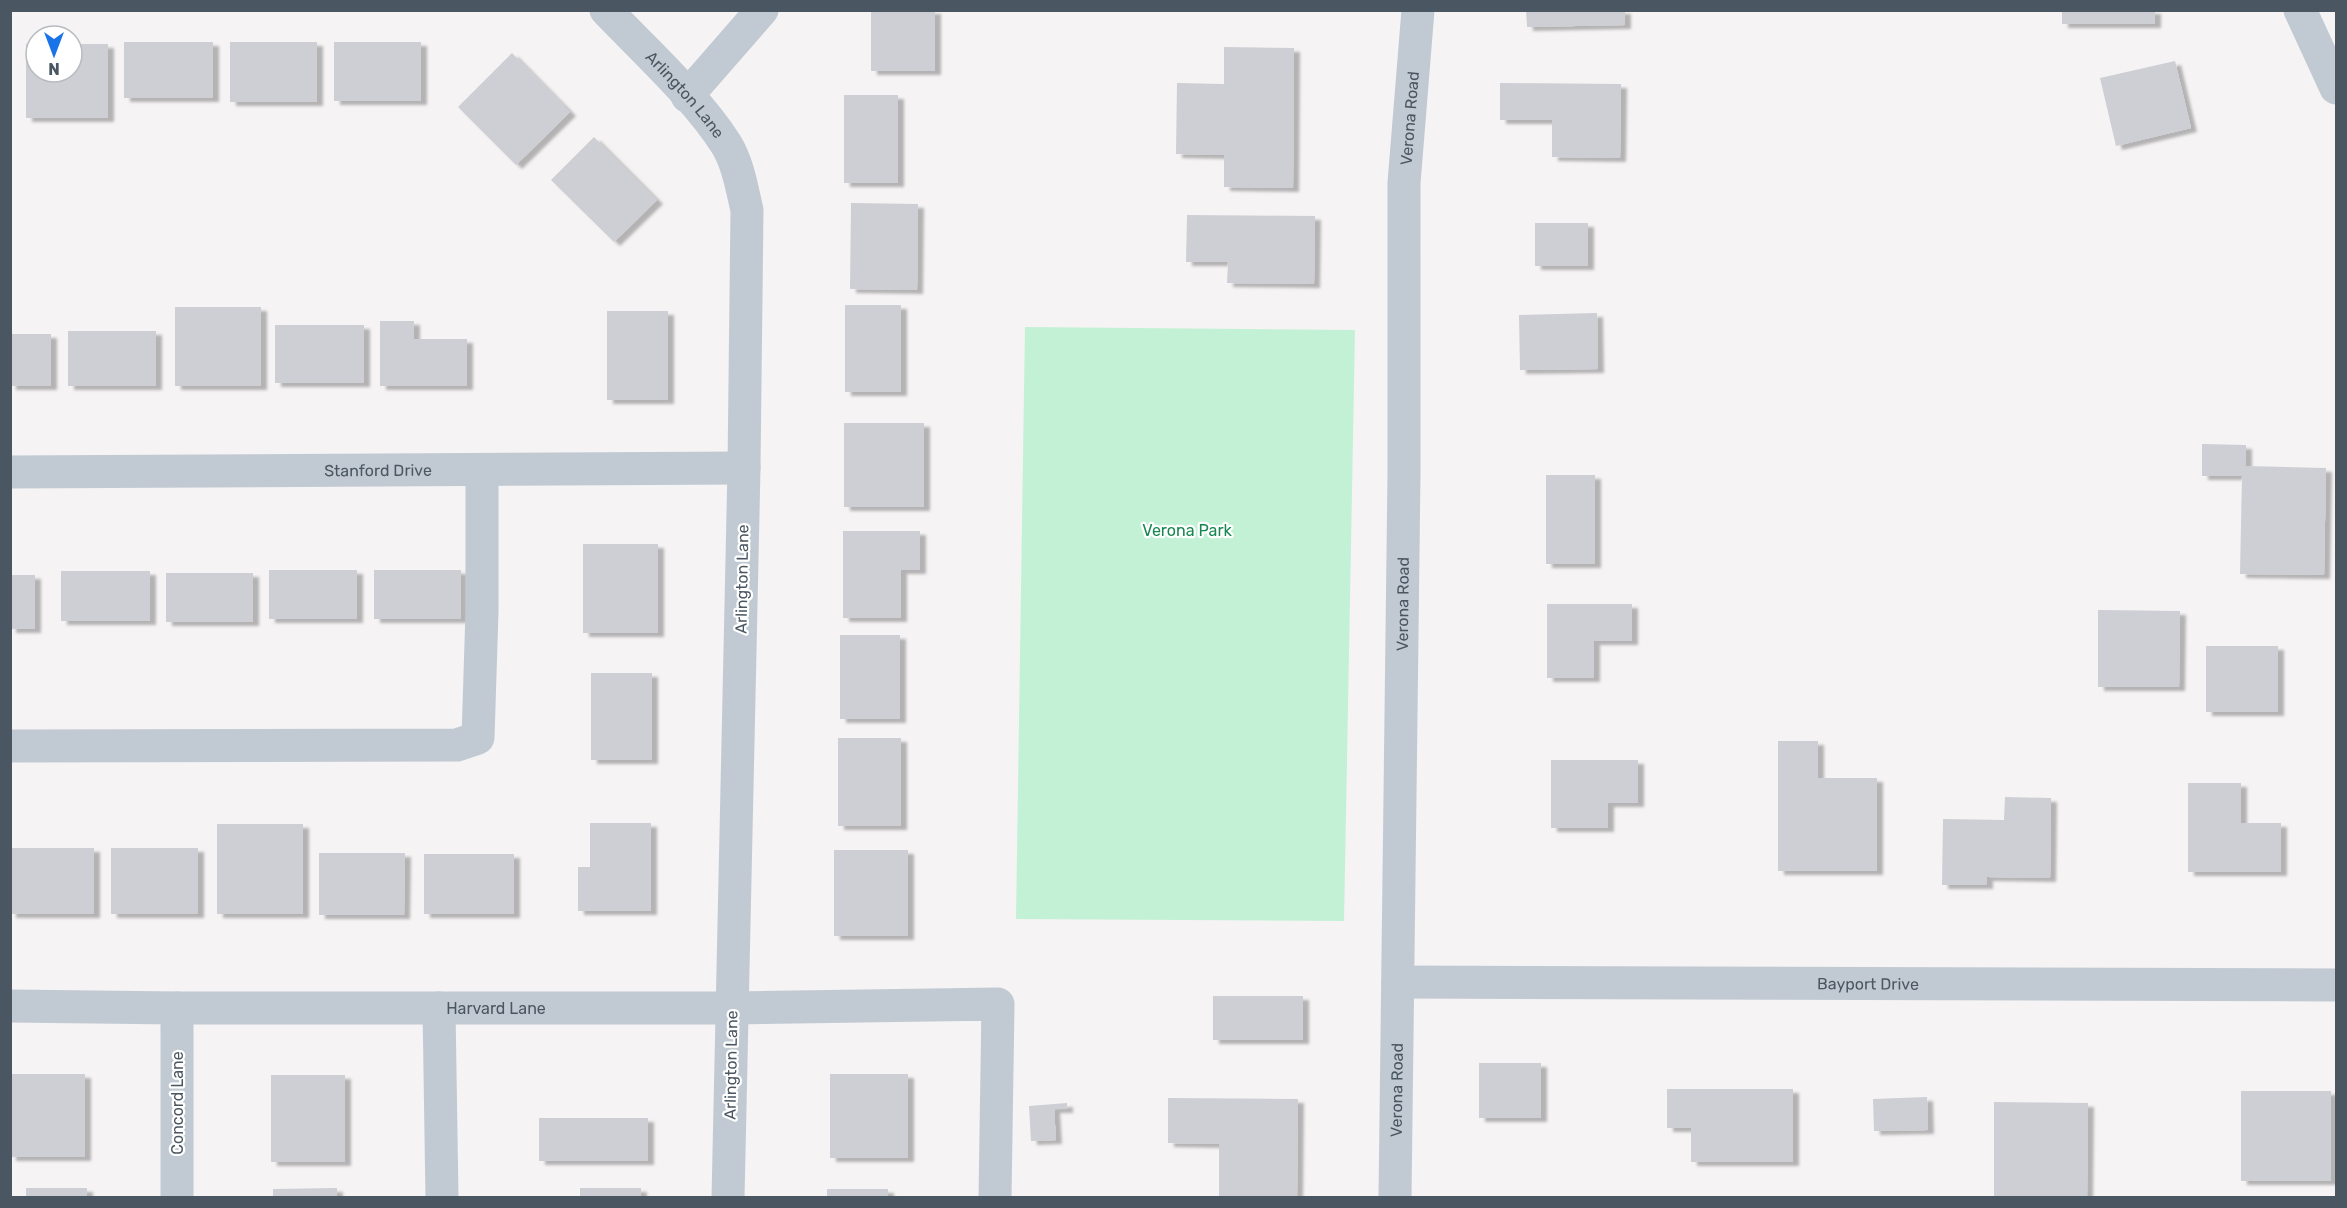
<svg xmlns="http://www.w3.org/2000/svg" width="2347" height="1208" font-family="Rubik,sans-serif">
	<defs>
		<filter id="shadow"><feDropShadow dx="6" dy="4" stdDeviation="1.5" flood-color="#0004"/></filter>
	</defs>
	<rect width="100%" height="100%" fill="#f5f3f3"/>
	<path fill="#c3f1d5" d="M1025,327L1355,330L1344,921L1016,919Z"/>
	<path fill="#cdcfd5" filter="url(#shadow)" d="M871,10H935V71H871Z
		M1526,10H1625V25L1527,27Z
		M2062,10H2155V24H2062Z
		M124,42H213V98H124Z
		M230,42H317V102H230Z
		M334,42H421V101H334Z
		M26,44H36V72H72V44H108V118H26Z
		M1224,47L1294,48L1293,188L1224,187V155L1176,154L1177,83L1224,84Z
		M512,53L570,112L516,165L458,107Z
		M2175,61L2191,128L2116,146L2100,78Z
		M1500,83L1621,84L1620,158L1552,157V120H1500Z
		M844,95H898V183H844Z
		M594,137L657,200L614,242L551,180Z
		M851,203L918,204L917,290L850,289Z
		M1187,215L1315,216L1314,284L1227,283L1228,262H1186Z
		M1535,223H1588V266H1535Z
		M845,305H901V392H845Z
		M175,307H261V386H175Z
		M607,311H668V400H607Z
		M1597,313L1598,369L1520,370L1519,315Z
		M380,321H414V339H467V386H380Z
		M275,325H364V383H275Z
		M68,331H156V386H68Z
		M10,334H51V386H10Z
		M844,423H924V507H844Z
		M2202,444L2246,445V466L2326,468L2324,575L2240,574L2242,476H2202Z
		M1546,475H1595V564H1546Z
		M843,531H920V570H901V618H843Z
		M583,544H658V633H583Z
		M269,570H357V619H269Z
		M374,570H461V619H374Z
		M61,571H150V621H61Z
		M166,573H253V622H166Z
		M10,575H35V629H10Z
		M1547,604H1632V641H1594V678H1547Z
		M2098,610L2180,611L2179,687H2098Z
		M840,635H900V719H840Z
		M2206,646H2278V712H2206Z
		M591,673H652V760H591Z
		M838,738H901V826H838Z
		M1778,741H1818V778H1877V871H1778Z
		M1551,760H1638V803H1608V828H1551Z
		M2188,783H2241V823H2281V872H2188Z
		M2005,797L2051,798L2050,878L1987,877V885H1942L1943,819L2004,820Z
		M590,823H651V911H578V867H590Z
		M217,824H303V914H217Z
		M10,848H94V914H10Z
		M111,848H198V914H111Z
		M834,850H908V936H834Z
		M319,853H405L404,915H319Z
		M424,854H514V914H424Z
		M1213,996H1303V1040H1213Z
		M1479,1063H1541V1118H1479Z
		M10,1074H85V1157H10Z
		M830,1074H908V1158H830Z
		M271,1075H345V1162H271Z
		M1667,1089H1793V1162H1691V1128H1667Z
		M2241,1091H2331V1181H2241Z
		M1927,1097L1928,1130L1874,1131L1873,1099Z
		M1168,1098L1298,1099L1297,1198H1219V1144L1168,1143Z
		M1994,1102L2088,1103L2087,1198H1994Z
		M1067,1103V1109H1054L1056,1140L1031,1141L1029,1106Z
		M539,1118H648V1161H539Z
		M26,1188H87V1198H26Z
		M337,1188V1198H273V1189Z
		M580,1188H641V1198H580Z
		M827,1189H888V1198H827Z"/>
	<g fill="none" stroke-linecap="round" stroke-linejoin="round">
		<g stroke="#c1cad2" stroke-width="33">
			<path id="s1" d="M606,10C644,50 697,98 726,144C738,163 742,189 747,210L744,468L728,1198"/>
			<path d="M2300,10L2336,88"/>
			<path d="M687,96L762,10"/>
			<path id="s2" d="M10,472L744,468"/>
			<path d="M10,746L457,745L478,738L482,611V470"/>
			<path id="s3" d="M1398,982L2336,985"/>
			<path id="s4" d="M10,1006L177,1008H732L998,1004L995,1198"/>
			<path d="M177,1008V1198"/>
			<path d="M439,1008L442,1198"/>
			<path id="s5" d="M1395,1198L1404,473V183L1418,10"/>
		</g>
	</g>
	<g text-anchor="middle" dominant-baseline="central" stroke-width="4.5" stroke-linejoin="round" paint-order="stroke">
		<g font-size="16" fill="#4a5661" stroke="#fff">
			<text stroke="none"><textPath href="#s1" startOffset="116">Arlington Lane</textPath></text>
			<text stroke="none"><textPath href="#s5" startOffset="1080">Verona Road</textPath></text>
			<text stroke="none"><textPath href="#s2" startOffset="368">Stanford Drive</textPath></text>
			<text transform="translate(742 579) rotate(-89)">Arlington Lane</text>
			<text stroke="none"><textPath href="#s5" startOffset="594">Verona Road</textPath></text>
			<text stroke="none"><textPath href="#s3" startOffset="470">Bayport Drive</textPath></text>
			<text stroke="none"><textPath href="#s4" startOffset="486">Harvard Lane</textPath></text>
			<text transform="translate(731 1065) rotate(-89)">Arlington Lane</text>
			<text stroke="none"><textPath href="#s5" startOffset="108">Verona Road</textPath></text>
			<text transform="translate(177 1103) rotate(-90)">Concord Lane</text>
		</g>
		<g font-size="16" fill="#17864f" stroke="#fff">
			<text x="1187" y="530">Verona Park</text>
		</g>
	</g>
	<rect width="2347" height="1208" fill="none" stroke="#4a5661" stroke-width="24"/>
	<g transform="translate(54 54) rotate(180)"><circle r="28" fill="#ffffff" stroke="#b7bbc0" stroke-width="1.5"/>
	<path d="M0-4.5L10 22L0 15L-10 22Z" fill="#1a73e8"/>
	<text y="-9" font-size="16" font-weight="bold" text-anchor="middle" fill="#4a5661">N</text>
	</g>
</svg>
